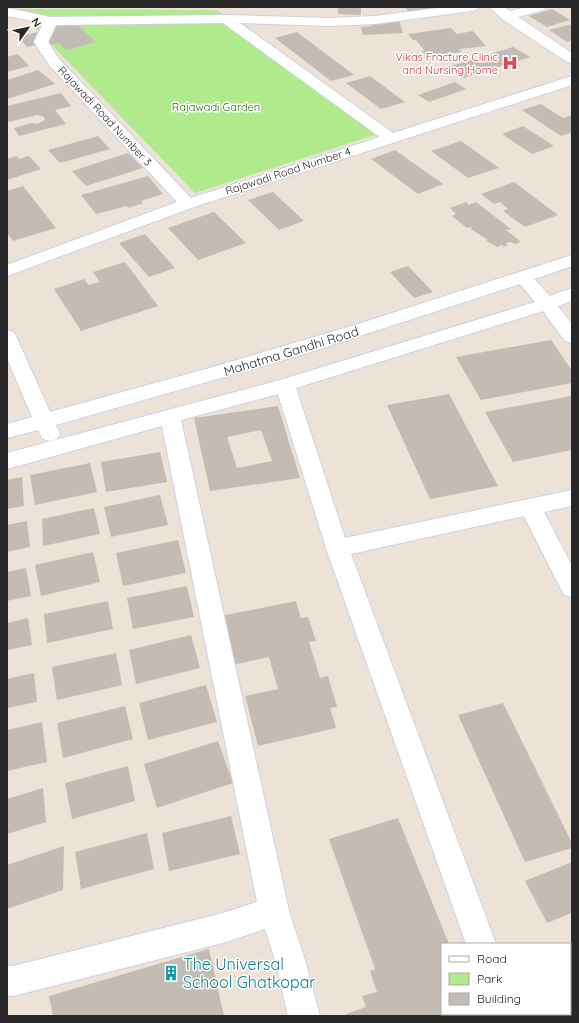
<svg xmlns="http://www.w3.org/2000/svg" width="579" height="1023" font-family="Quicksand,sans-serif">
	<rect width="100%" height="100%" fill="#ece2d7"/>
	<path fill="#b0ea8c" d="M17,9L217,10L375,135L195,193Z"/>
	<path fill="#c3bcb4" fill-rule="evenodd" d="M338,7H361V15L338,14Z
		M405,7H436V8L409,12Z
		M552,9L570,20L547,27L529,16Z
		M68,16L96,42L66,50L59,43L38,48L35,45L27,47L18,37L54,28V19Z
		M399,20L403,33L363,35L361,27L373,26L372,21Z
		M572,24V40L567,42L549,30Z
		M451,28L457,34L473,31L486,46L459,49L462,52L427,57L422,51L424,50L416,40H413L408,34Z
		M297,32L354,75L331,81L275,38Z
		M513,47L530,57L464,78L448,67Z
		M18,54L29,66L7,72V57Z
		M38,70L55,84L7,99V80Z
		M370,76L405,102L381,109L346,83Z
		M455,82L466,89L429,102L418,95Z
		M61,93L71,106L55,110L66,124L19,136L14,128L32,123L37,124L45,120L44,117L37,115L9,122L7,119V106Z
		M541,104L563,118L572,115V132L561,136L522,110Z
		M523,126L554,146L532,154L502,134Z
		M98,136L110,149L60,163L48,150Z
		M461,141L499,168L468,178L431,151Z
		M395,150L443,184L418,194L371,159Z
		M128,153L143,168L86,186L72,171Z
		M16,156L19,159L29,156L41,169L7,180V159Z
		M148,176L163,194L141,201L143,203L128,208L127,206L96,214L81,195Z
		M514,182L558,215L525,227L503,211L508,209L500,202L494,204L481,194Z
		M23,186L56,228L13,241L7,233V191Z
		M273,192L304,221L279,230L248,200Z
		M466,202L469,205L476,202L511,229L506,230L521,242L516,244L510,242L506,243L508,245L504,247L502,245L497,247L486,241L488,240L471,229L472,228L471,227L467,228L452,216L456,214L450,208Z
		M214,212L246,243L198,260L168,228Z
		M145,234L175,268L149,277L119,243Z
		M125,262L158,306L81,331L54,289L84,279L88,285L100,282L93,272Z
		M408,266L433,292L414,298L390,272Z
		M551,340L572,371V383L481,400L456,357Z
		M449,394L498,486L430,499L387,405Z
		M571,396L572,450L513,462L485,412Z
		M278,406L300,478L210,491L194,418ZM261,430L272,461L237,468L227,437Z
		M160,452L167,482L106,492L101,462Z
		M90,463L97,492L35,505L30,475Z
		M22,477L24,506L7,509V480Z
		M160,495L168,525L111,537L104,507Z
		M94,508L100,534L43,546L42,519Z
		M27,521L30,547L7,552V525Z
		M178,540L186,573L123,586L116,553Z
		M93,552L100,582L41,596L35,565Z
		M26,568L31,596L7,601V572Z
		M187,586L194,617L133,629L127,598Z
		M108,601L113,629L47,643L44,614Z
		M296,601L301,618L308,617L316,641L309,642L320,678L328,676L337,707L330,708L336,728L258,746L245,696L278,689L269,657L228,666L216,617Z
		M28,618L32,645L7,650V623Z
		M191,635L200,668L136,684L129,650Z
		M116,653L122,685L57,700L52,667Z
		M34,673L37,702L7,708V679Z
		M206,685L217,722L148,740L139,703Z
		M503,703L572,843V848L525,862L458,715Z
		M125,706L133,739L63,758L57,723Z
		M42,722L47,762L7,771V730Z
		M218,741L233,783L157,808L144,764Z
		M128,766L135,801L72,819L65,783Z
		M43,788L46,822L7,834V799Z
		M231,816L240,854L169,871L162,833Z
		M398,818L449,944H442V1014H472L467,1016H346V1014L366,1007L362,996L377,992L370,971L375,969L329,839Z
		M147,833L154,869L81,889L75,852Z
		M64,846L63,890L7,909V865Z
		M572,862V913L547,923L525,881Z
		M209,949L224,1016H53L49,996Z"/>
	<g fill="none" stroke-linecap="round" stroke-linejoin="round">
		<defs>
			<path id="minor" d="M447,7H478L476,10L472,11L375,24L329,26L240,23L393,133L572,76V85L194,207L7,276V265L177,202L49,65L34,42L43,23L7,16V8L51,17L226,15L329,18L375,16ZM223,23L380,137L191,198L59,59L48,42L56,25Z
				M489,7H504L510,11L526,7H546L544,10L518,17L572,53V63L567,62L502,19Z
				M572,255V266L534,279L550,296L572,288V301L558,306L572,324V343L565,341L543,311L296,388L345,538L572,490V506L544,512L572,566V597L564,595L524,516L351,554L496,944H466L326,548L278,394L181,420L289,911L305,960L320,1016H288L275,960L265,929L223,943L13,996H7V966H13L223,913L257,902L162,426L7,469V453L280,380L535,302L520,284L298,356L56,425L60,434L57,439L50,441L43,439L38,430L7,438V424L32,417L7,358V330L14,332L16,336L50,412L213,367L355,325Z
				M570,1001L572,1002V1016H545L546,1014H570Z
				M490,1014H522L523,1016H491Z"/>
		</defs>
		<use href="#minor" stroke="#ccd2e3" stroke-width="2"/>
		<use href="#minor" fill="#fff" fill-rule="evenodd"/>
	</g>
	<defs>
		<symbol id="hospital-bare" viewBox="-9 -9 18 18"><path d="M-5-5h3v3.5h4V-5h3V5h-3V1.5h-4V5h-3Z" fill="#e0444e" stroke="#fff" stroke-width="2.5" paint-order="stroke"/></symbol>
		<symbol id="building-bare" viewBox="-9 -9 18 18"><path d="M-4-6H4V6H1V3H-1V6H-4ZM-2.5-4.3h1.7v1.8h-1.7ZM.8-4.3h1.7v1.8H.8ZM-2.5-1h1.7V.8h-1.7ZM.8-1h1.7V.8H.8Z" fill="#0f9aa8" stroke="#fff" stroke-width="2.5" paint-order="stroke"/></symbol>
	</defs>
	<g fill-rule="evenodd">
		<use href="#hospital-bare" x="499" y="52" width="22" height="22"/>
		<use href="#building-bare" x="160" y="962" width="22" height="22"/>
	</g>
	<g text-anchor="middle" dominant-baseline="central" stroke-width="3" stroke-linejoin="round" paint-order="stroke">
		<g font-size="11" fill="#be3a42" stroke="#fff" text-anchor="end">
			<text x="498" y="57">Vikas Fracture Clinic<tspan x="498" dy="13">and Nursing Home</tspan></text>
		</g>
		<g font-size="11" fill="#286b11" stroke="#fff">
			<text x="216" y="107">Rajawadi Garden</text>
		</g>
		<g font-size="11" fill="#282828" stroke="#fff">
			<text transform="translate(105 116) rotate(47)">Rajawadi Road Number 3</text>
			<text transform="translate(288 171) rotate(-18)">Rajawadi Road Number 4</text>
		</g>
		<g font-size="13" fill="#282828" stroke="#fff">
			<text transform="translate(291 351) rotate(-17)">Mahatma Gandhi Road</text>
		</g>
		<g font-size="16" fill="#0d838f" stroke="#fff" text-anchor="start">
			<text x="183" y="964">The Universal<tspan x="183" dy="18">School Ghatkopar</tspan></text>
		</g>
	</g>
	<rect width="579" height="1023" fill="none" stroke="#282828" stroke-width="16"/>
	<rect x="441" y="943" width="130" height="72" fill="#ffffff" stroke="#a9a9a9"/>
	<rect x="449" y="956" width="20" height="6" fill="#ffffff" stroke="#a9a9a9"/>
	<text x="477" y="963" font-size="12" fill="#282828">Road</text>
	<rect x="449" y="973" width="20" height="12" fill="#b0ea8c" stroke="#a9a9a9"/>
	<text x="477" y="983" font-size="12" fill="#282828">Park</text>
	<rect x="449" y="993" width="20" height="12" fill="#c3bcb4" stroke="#a9a9a9"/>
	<text x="477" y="1003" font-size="12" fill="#282828">Building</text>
	<g transform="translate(28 28) rotate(57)" stroke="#ffffff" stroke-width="3" paint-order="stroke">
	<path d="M0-3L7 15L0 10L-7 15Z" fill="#282828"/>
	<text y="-6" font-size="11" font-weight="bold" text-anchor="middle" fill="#282828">N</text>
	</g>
</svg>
